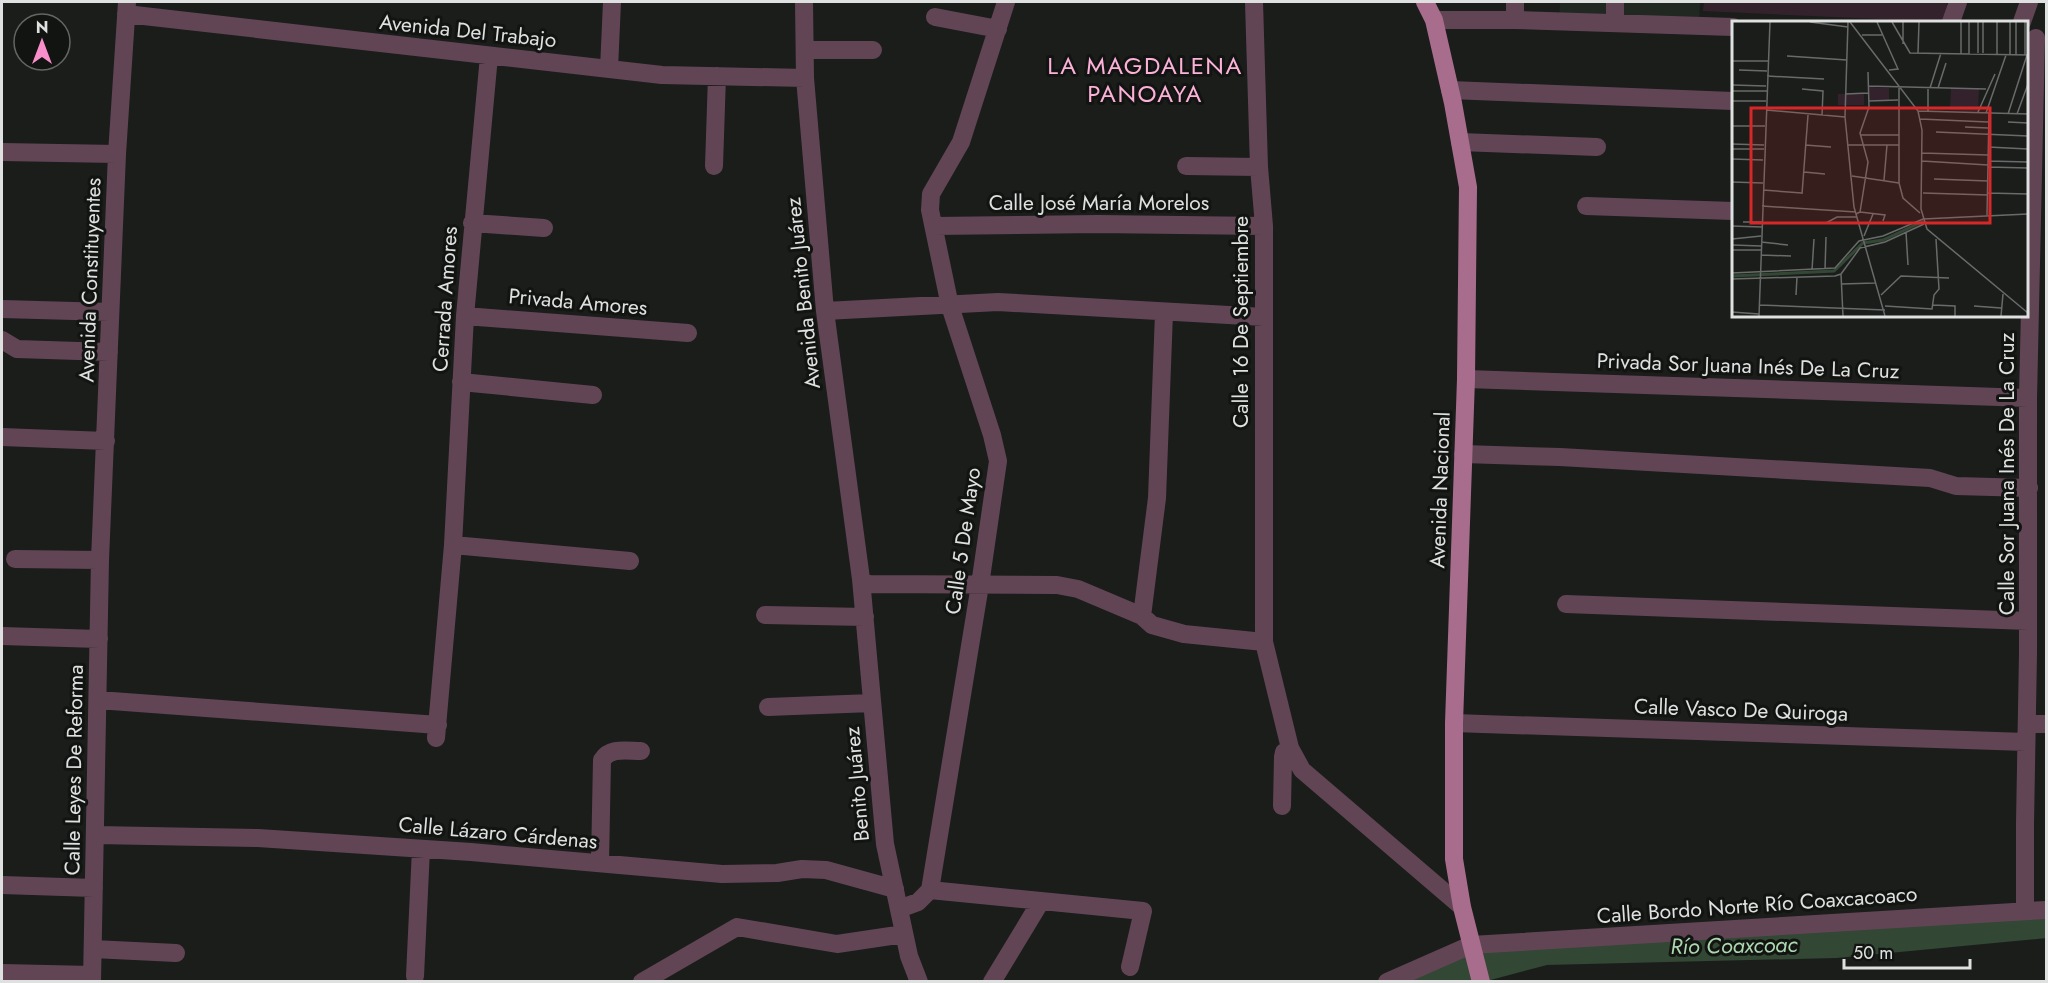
<svg xmlns="http://www.w3.org/2000/svg" width="2048" height="983" font-family="Jost,sans-serif">
	<rect width="100%" height="100%" fill="#1b1d1b"/>
	<path fill="#212822" d="M1560,2H1700L1699,25L1559,21Z"/>
	<path fill="#33222b" d="M1704,2H1947L1946,22L1703,11Z"/>
	<g fill="none" stroke-linecap="round" stroke-linejoin="round">
		<path stroke="#324734" stroke-width="30" d="M1425,982L1545,950L1835,943L2046,923"/>
		<path stroke="#624554" stroke-width="18" d="M804,2L805,78L825,311L861,579L885,844L909,956L919,982
			M1254,2L1259,167L1264,226V642L1290,748L1302,770L1462,907
			M1515,2V20
			M126,14L662,75L805,78
			M935,17L998,29
			M1434,20H1515L1733,27
			M1951,22L1958,2
			M2022,22L2029,2
			M1615,23V2
			M805,50H873
			M609,69L612,2
			M1450,90L1733,101
			M1460,142L1597,147
			M2,152L117,154
			M714,166L717,76
			M1186,166L1259,167
			M1586,206L1733,211
			M472,223L544,228
			M934,226L1098,224L1264,226
			M2,309L110,312
			M825,311L998,302L1264,317
			M465,316L688,333
			M2,340L17,349L109,352
			M1466,379L2028,398
			M461,382L593,395
			M2,437L106,441
			M1463,454L1560,457L1930,478L1956,486L2029,488
			M453,545L630,561
			M15,559L100,560
			M861,579L868,584L1057,585L1078,589L1142,616L1152,625L1184,634L1264,642
			M1566,604L2028,621
			M765,615L865,617
			M1142,616L1157,498L1164,313
			M2,636L99,639
			M98,700L438,725
			M768,707L872,703
			M1454,723L2026,742
			M2027,724H2046
			M436,738L453,545L465,316L489,56
			M1282,806L1283,757L1284,752L1290,748
			M96,835L258,838L471,852L722,874L777,873L802,869L826,870L895,889
			M600,863L602,760C610,747 627,751 641,751
			M2,885L94,888
			M930,890L1143,911L1130,967
			M899,909L918,902L930,890L980,585L998,461L992,435L950,306L930,210L931,194L961,142L1006,2
			M2025,911V824L2028,653V398L2036,38
			M93,949L176,953
			M2,973L92,975
			M415,976L421,849
			M92,982L100,560L117,154L127,2
			M642,982L737,927L837,944L904,934
			M992,982L1041,901
			M1387,982L1471,945L2046,910"/>
		<path stroke="#a86d8d" stroke-width="18" d="M1425,2L1434,20L1453,103L1468,187L1466,379L1454,723V859L1462,907L1481,982"/>
	</g>
	<g text-anchor="middle" dominant-baseline="central" stroke-width="6" stroke-linejoin="round" paint-order="stroke">
		<g font-size="21" fill="#dfe1e0" stroke="#121412">
			<text transform="translate(468 31) rotate(6)">Avenida Del Trabajo</text>
			<text x="1099" y="203">Calle José María Morelos</text>
			<text transform="translate(90 280) rotate(-88)">Avenida Constituyentes</text>
			<text transform="translate(803 293) rotate(-96)">Avenida Benito Juárez</text>
			<text transform="translate(445 299) rotate(-86)">Cerrada Amores</text>
			<text transform="translate(578 302) rotate(5)">Privada Amores</text>
			<text transform="translate(1241 322) rotate(-90)">Calle 16 De Septiembre</text>
			<text transform="translate(1748 366) rotate(2)">Privada Sor Juana Inés De La Cruz</text>
			<text transform="translate(2007 474) rotate(-90)">Calle Sor Juana Inés De La Cruz</text>
			<text transform="translate(1440 490) rotate(-88)">Avenida Nacional</text>
			<text transform="translate(963 541) rotate(-82)">Calle 5 De Mayo</text>
			<text transform="translate(1741 710) rotate(2)">Calle Vasco De Quiroga</text>
			<text transform="translate(74 770) rotate(-89)">Calle Leyes De Reforma</text>
			<text transform="translate(857 784) rotate(-95)">Benito Juárez</text>
			<text transform="translate(498 833) rotate(5)">Calle Lázaro Cárdenas</text>
			<text transform="translate(1757 905) rotate(-4)">Calle Bordo Norte Río Coaxcacoaco</text>
		</g>
		<g font-size="22" font-style="italic" fill="#acd7af" stroke="#121412">
			<text transform="translate(1734 945) rotate(-1)">Río Coaxcoac</text>
		</g>
		<g font-size="24" letter-spacing="1.5" fill="#fcb1d8" stroke="#121412">
			<text x="1145" y="65">LA MAGDALENA<tspan x="1145" dy="28">PANOAYA</tspan></text>
		</g>
	</g>
	<g transform="translate(1732 21)">
		<rect width="296" height="296" fill="#1b1d1b"/>
		<path d="M137,66L157,67V79H137ZM106,73H132V84H106Z" fill="#33222b"/>
		<path d="M219,67L247,68L246,90L218,89Z" fill="#33222b"/>
		<path fill="none" stroke="#324734" stroke-width="3" d="M0,255L102,250L131,222L151,219L192,200"/>
		<path fill="none" stroke="#696b6a" stroke-width="1.5" d="M78,1L116,6M116,1L113,96L122,186L153,295M118,1L186,90L190,109L189,188L195,208L296,292M145,1L166,48L157,49M160,1L178,32L296,34M265,1V33M130,14H150M171,23V1M186,32L187,1M246,32V1M251,32V1M229,33V1M237,33V1M278,33V1M284,34V1M293,34V1M55,35L115,39M0,40H36M7,49L35,50M35,55L92,58M0,64L34,65M136,65L254,68M167,67V162L171,177L188,192M198,67L209,32M206,67L214,42M70,68L91,70L90,95M196,68V90M0,70H35M113,73L136,72M0,80H34M137,80L166,79M34,89L113,96M186,90L296,93M246,91L263,53M254,92L274,34M276,93L295,34M285,93L296,63M188,98L256,101M276,101L296,102M0,105H33M233,106L256,107M204,111L296,115M128,114H167M0,123L32,124M73,124L99,126M115,124H167M256,126L296,128M0,128H32M190,132L256,134M0,138L31,139M190,140L256,144M256,140L296,141M256,146L296,147M72,151L93,153M120,155L167,162M202,158L256,160M152,159L155,124M0,161L31,162M31,169L70,172M191,172L256,174M256,172L296,173M70,173L76,94M30,185L124,191M128,191L153,194L151,200M124,193L128,191L136,141L128,112L137,86L136,51M255,194L257,92M11,201H30M94,202L105,196H125M0,205L30,206M174,211L176,244M132,215L141,193M0,218L29,215M29,221L56,224M0,224L29,225M0,229H29M29,234L59,235M80,249L82,218M93,249L94,216M0,252L103,247L127,220L151,215L191,198L296,193M109,253L111,295M0,258L103,255L109,253L128,227L153,221L192,203M109,263L143,262M64,274L65,256M149,274L169,255L217,257M27,284L153,289M201,284L223,285V295M153,285L200,288L202,274L207,268L204,218M242,285L269,287M0,291L27,293M27,295L38,1M269,295L271,273"/>
		<path fill="#d62828" fill-opacity="0.15" stroke="#d62828" stroke-width="3" d="M19,87H258V202H19Z"/>
		<rect width="296" height="296" fill="none" stroke="#dfe1e0" stroke-width="3"/>
	</g>
	<rect width="2048" height="983" fill="none" stroke="#dfe1e0" stroke-width="6"/>
	<g transform="translate(42 42)"><circle r="28" fill="#121412" stroke="#646664" stroke-width="1.5"/>
	<path d="M0-4.5L10 22L0 15L-10 22Z" fill="#f98fca"/>
	<text y="-9" font-size="16" font-weight="bold" text-anchor="middle" fill="#dfe1e0">N</text>
	</g>
	<path d="M1844 959v9h126v-9" fill="none" stroke="#dfe1e0" stroke-width="3"/>
	<text x="1853" y="959" font-size="18" fill="#dfe1e0" stroke="#121412" stroke-width="4.5" paint-order="stroke">50 m</text>
</svg>
